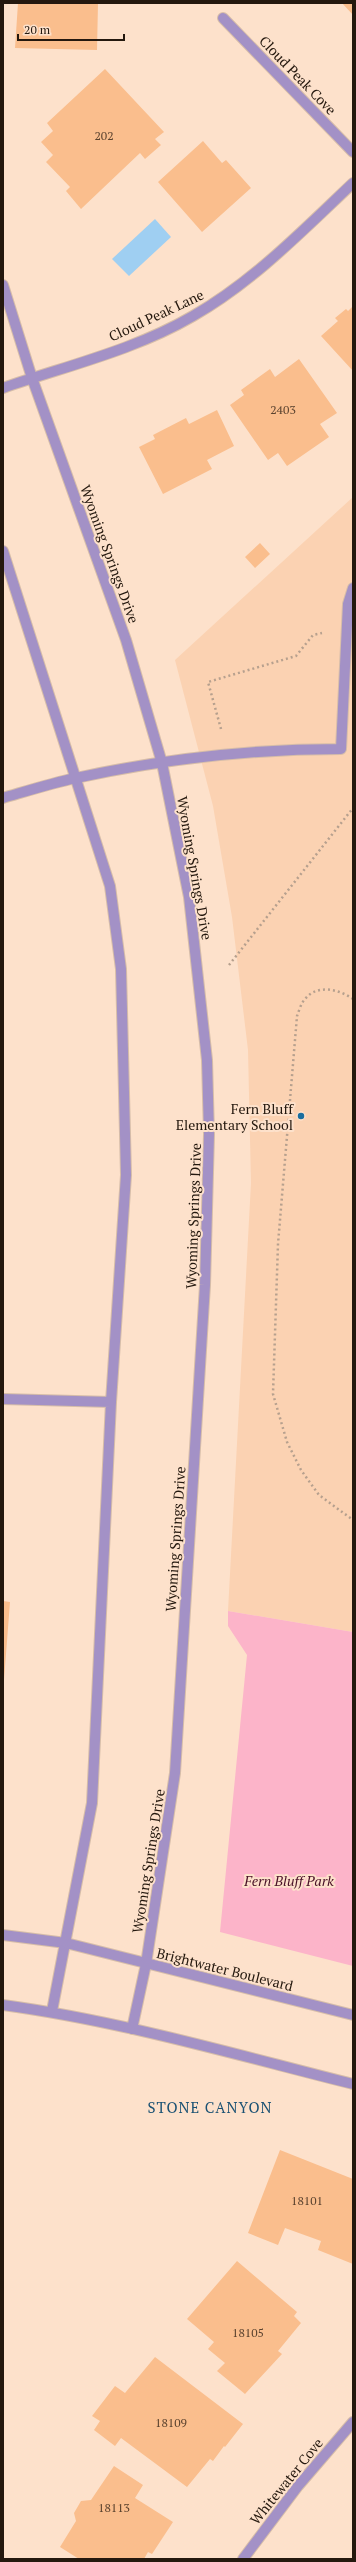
<svg xmlns="http://www.w3.org/2000/svg" width="356" height="2562" font-family="'PT Serif',serif">
	<rect width="100%" height="100%" fill="#fde1cb"/>
	<path fill="#fbd2b2" d="M353,497V1632L228,1611L251,1183L248,1050L232,917L213,806L175,660Z"/>
	<path fill="#fcb4c9" d="M228,1611L353,1632V1966L220,1932L247,1655L228,1626Z"/>
	<path fill="#9fcff2" d="M155,219L171,237L129,276L112,259Z"/>
	<path fill="#fabe8d" d="M18,3H98L97,50L15,48Z
		M342,3H353V15Z
		M105,69L164,132L155,139L161,145L145,159L140,153L81,209L66,191L70,187L46,162L53,155L41,142L53,131L47,123Z
		M203,141L222,163L226,160L251,188L202,232L158,182Z
		M353,306V371L321,336L338,321L335,318L346,309L348,311Z
		M299,359L337,413L320,424L329,437L287,466L278,453L268,460L230,405L244,395L241,390L270,369L275,377Z
		M217,410L234,446L207,460L212,469L163,494L139,447L155,439L153,435L186,418L189,424Z
		M260,543L270,554L255,568L245,557Z
		M3,1601L10,1602L4,1680H3Z
		M280,2150L353,2179V2264L318,2250L321,2241L285,2228L278,2245L248,2233Z
		M237,2261L297,2312L294,2316L301,2323L278,2351L282,2354L245,2394L217,2371L225,2363L208,2349L214,2342L187,2319Z
		M155,2357L243,2424L225,2447L224,2446L213,2461L210,2459L187,2487L121,2438L115,2446L94,2430L100,2421L92,2416L115,2386L125,2393Z
		M114,2466L143,2485L135,2498L173,2522L152,2554L148,2552L144,2559H79L60,2547L76,2521L74,2513L81,2501L91,2500Z"/>
	<g fill="none" stroke-linecap="round" stroke-linejoin="round">
		<defs>
			<path id="minor" d="M223,18L353,152
				M3,285L32,378L126,640L162,763L189,897L207,1060L209,1134L205,1285L175,1773L146,1964L132,2029
				M3,388C66,366 135,350 193,316C254,281 302,231 353,183
				M3,551L110,886L121,969L126,1175L111,1402L92,1803L52,2011
				M3,798C27,791 52,783 76,778C163,759 253,749 341,749L348,604L353,588
				M3,1399L111,1402
				M3,1935L66,1943L353,2015
				M3,2005C121,2021 237,2055 353,2084
				M243,2559L298,2486L353,2422"/>
		</defs>
		<use href="#minor" stroke="#d6bda9" stroke-width="12"/>
		<path stroke="#b6a08e" stroke-width="2.5" stroke-dasharray="2 3" stroke-linecap="butt" d="M221,729L208,682L296,656L313,635L322,633
			M229,965L353,808
			M353,999C339,989 317,984 305,999C301,1003 299,1011 297,1016L278,1244L273,1394L287,1442L301,1470L319,1495L353,1520"/>
		<use href="#minor" stroke="#a391c6" stroke-width="10"/>
	</g>
	<circle fill="#1a6e9f" stroke="#fde1cb" stroke-width="1.5" cx="301" cy="1116" r="4"/>
	<g text-anchor="middle" dominant-baseline="central" stroke-width="4" stroke-linejoin="round" paint-order="stroke">
		<g font-size="12" fill="#5a422e">
			<text x="104" y="135">202</text>
			<text x="283" y="409">2403</text>
			<text x="307" y="2200">18101</text>
			<text x="248" y="2332">18105</text>
			<text x="171" y="2422">18109</text>
			<text x="114" y="2507">18113</text>
		</g>
		<g font-size="14" fill="#24180e" stroke="#fde1cb">
			<text transform="translate(298 75) rotate(46)">Cloud Peak Cove</text>
			<text transform="translate(156 315) rotate(-25)">Cloud Peak Lane</text>
			<text transform="translate(110 554) rotate(70)">Wyoming Springs Drive</text>
			<text transform="translate(195 868) rotate(80)">Wyoming Springs Drive</text>
			<text transform="translate(193 1216) rotate(-88)">Wyoming Springs Drive</text>
			<text transform="translate(175 1539) rotate(-86)">Wyoming Springs Drive</text>
			<text transform="translate(148 1861) rotate(-81)">Wyoming Springs Drive</text>
			<text transform="translate(225 1969) rotate(14)">Brightwater Boulevard</text>
			<text transform="translate(286 2481) rotate(-51)">Whitewater Cove</text>
		</g>
		<g font-size="14" fill="#24180e" stroke="#fde1cb" text-anchor="end">
			<text x="293" y="1108">Fern Bluff<tspan x="293" dy="16">Elementary School</tspan></text>
		</g>
		<g font-size="14" font-style="italic" fill="#491027" stroke="#fde1cb">
			<text x="289" y="1880">Fern Bluff Park</text>
		</g>
		<g font-size="15" letter-spacing="1" fill="#1a5173" stroke="#fde1cb">
			<text x="210" y="2107">STONE CANYON</text>
		</g>
	</g>
	<rect width="356" height="2562" fill="none" stroke="#24180e" stroke-width="8"/>
	<path d="M18 34v6h106v-6" fill="none" stroke="#24180e" stroke-width="2"/>
	<text x="24" y="34" font-size="12" fill="#24180e" stroke="#fde1cb" stroke-width="3" paint-order="stroke">20 m</text>
</svg>
